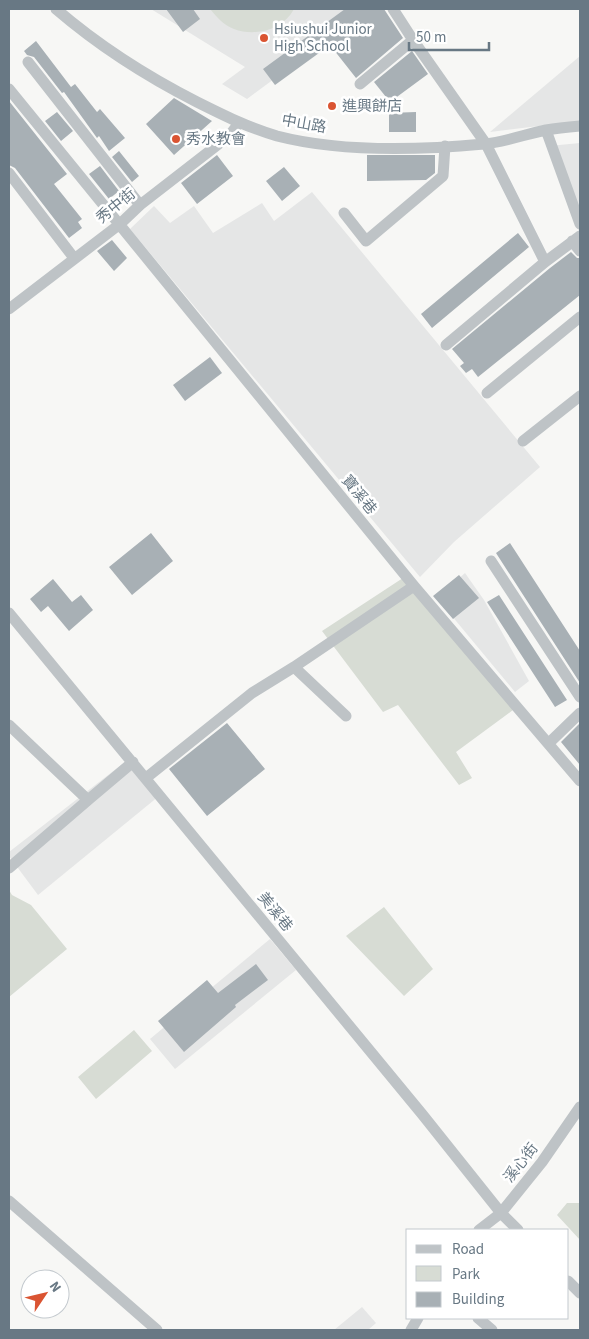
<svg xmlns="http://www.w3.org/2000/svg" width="589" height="1339" font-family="'Source Sans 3','Noto Sans TC',sans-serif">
	<rect width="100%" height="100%" fill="#f7f7f5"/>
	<path fill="#e5e6e6" d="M151,9H369L247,99L222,84L245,67Z
		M580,56V121L490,132Z
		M580,143V216L549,146Z
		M312,192L540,467L454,542L420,577L130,229L154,206L170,223L194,206L213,233L262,203L274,221Z
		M465,573L484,600L529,681L515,692L437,598Z
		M130,758L159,796L38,895L9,856V852Z
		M270,939L296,970L175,1069L150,1039Z
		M362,1307L376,1323L368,1330H334Z"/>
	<path fill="#d7dcd4" d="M210,9H294C283,30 255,37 234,29C223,25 217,17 210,9Z
		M406,576L517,707L456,752L472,778L459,785L398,705L383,712L322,631Z
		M9,890L12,895L31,905L67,949L9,997Z
		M384,907L433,969L404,996L346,936Z
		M134,1030L152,1051L96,1099L78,1077Z
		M567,1203H580V1240L557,1215Z"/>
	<path fill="#a8b0b5" d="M166,9H193L200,19L183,32Z
		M345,9H384L403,38L356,78L330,45L275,85L263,69Z
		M36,41L71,87L75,84L97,112L100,109L125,138L109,151L99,136L97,138L64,92L62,93L34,57L27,55L24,51Z
		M412,51L428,74L390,102L374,82Z
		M174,98L212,121L174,155L146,124Z
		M9,101L67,174L54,184L82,219L78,222L82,228L69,238L15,168L9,165Z
		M57,112L73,131L61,141L45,121Z
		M416,112V132H389V113Z
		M119,151L139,176L132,182L112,157Z
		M217,155L233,176L197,204L181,183Z
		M367,155H435V173L426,180L367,181Z
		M100,166L119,191L109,199L89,174Z
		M284,167L300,186L282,201L266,181Z
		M518,233L529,247L432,328L421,314Z
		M112,240L127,258L114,271L97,251Z
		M571,252L577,258H580V295L478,377L472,369L466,373L460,366L464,363L452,349L550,268Z
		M210,357L222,373L185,401L173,385Z
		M151,533L173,561L132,595L109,567Z
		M510,543L580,651V683L496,553Z
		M459,575L479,598L453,619L433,596Z
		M53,579L72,602L81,595L93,610L69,631L48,606L41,612L30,599Z
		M499,595L567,700L555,707L487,602Z
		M227,723L265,769L207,816L169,769Z
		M580,723V765L561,742Z
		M256,964L268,980L235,1005L236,1007L184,1052L158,1021L207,980L218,993Z"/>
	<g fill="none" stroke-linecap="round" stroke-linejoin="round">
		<path stroke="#bec3c6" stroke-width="11" d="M56,9C99,46 146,76 197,102C223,115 249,128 277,136C339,152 420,150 484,144C505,142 526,134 546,130C558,128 569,127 580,126
			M393,9L413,40L486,144L545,262
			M28,62L140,205
			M360,84L413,40
			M9,89L414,586L580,781
			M546,130L580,224
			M9,173L74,258
			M344,213L366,241L443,176L445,146
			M572,241L580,251
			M9,309L120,224L140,205L229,136L239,123
			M446,345L545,262L580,236
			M487,393L580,317
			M523,441L580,396
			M491,561L580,697
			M9,613L422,1114L501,1213L518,1230
			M294,667L346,716
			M9,725L88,800L9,868
			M549,743L580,713
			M146,778L252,693L294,667L414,586
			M88,800L133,762
			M9,1201L157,1330
			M479,1230L501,1213L542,1162L580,1107
			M568,1281L580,1293
			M478,1318L492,1330
			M411,1330L418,1318"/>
	</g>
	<g fill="#da5432" stroke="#fff" stroke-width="2">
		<circle cx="264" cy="38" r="5"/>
		<circle cx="332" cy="106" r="5"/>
		<circle cx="176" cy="139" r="5"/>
	</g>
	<g text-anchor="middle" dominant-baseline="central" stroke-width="5" stroke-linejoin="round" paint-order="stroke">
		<g font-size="15" fill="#687884" stroke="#fff" text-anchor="start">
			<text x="274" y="29">Hsiushui Junior<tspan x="274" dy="17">High School</tspan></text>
			<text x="342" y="106">進興餅店</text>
			<text x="186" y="139">秀水教會</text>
		</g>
		<g font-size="15" fill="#687884" stroke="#fff">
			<text transform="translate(304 124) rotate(10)">中山路</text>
			<text transform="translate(116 206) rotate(-39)">秀中街</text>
			<text transform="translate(359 495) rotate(51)">寶溪巷</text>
			<text transform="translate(275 912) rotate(51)">美溪巷</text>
			<text transform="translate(521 1163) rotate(-52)">溪心街</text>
		</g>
	</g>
	<rect width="589" height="1339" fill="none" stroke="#687884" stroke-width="20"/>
	<rect x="406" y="1229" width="162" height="90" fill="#ffffff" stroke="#c3c9ce"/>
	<rect x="416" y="1245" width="25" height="8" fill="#bec3c6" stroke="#c3c9ce"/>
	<text x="452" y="1254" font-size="15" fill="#687884">Road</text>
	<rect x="416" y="1266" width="25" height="15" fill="#d7dcd4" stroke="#c3c9ce"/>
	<text x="452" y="1279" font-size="15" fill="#687884">Park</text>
	<rect x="416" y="1292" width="25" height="15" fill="#a8b0b5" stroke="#c3c9ce"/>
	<text x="452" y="1304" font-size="15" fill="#687884">Building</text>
	<g transform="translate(45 1294) rotate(55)"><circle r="24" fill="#ffffff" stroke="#c3c9ce"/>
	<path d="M0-4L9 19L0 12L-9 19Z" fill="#da5432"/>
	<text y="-8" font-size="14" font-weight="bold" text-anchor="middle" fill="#687884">N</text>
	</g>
	<path d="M409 42v8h80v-8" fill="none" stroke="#687884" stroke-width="2.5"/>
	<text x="416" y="42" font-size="15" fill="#687884" stroke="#ffffff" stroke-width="4" paint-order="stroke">50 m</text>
</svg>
